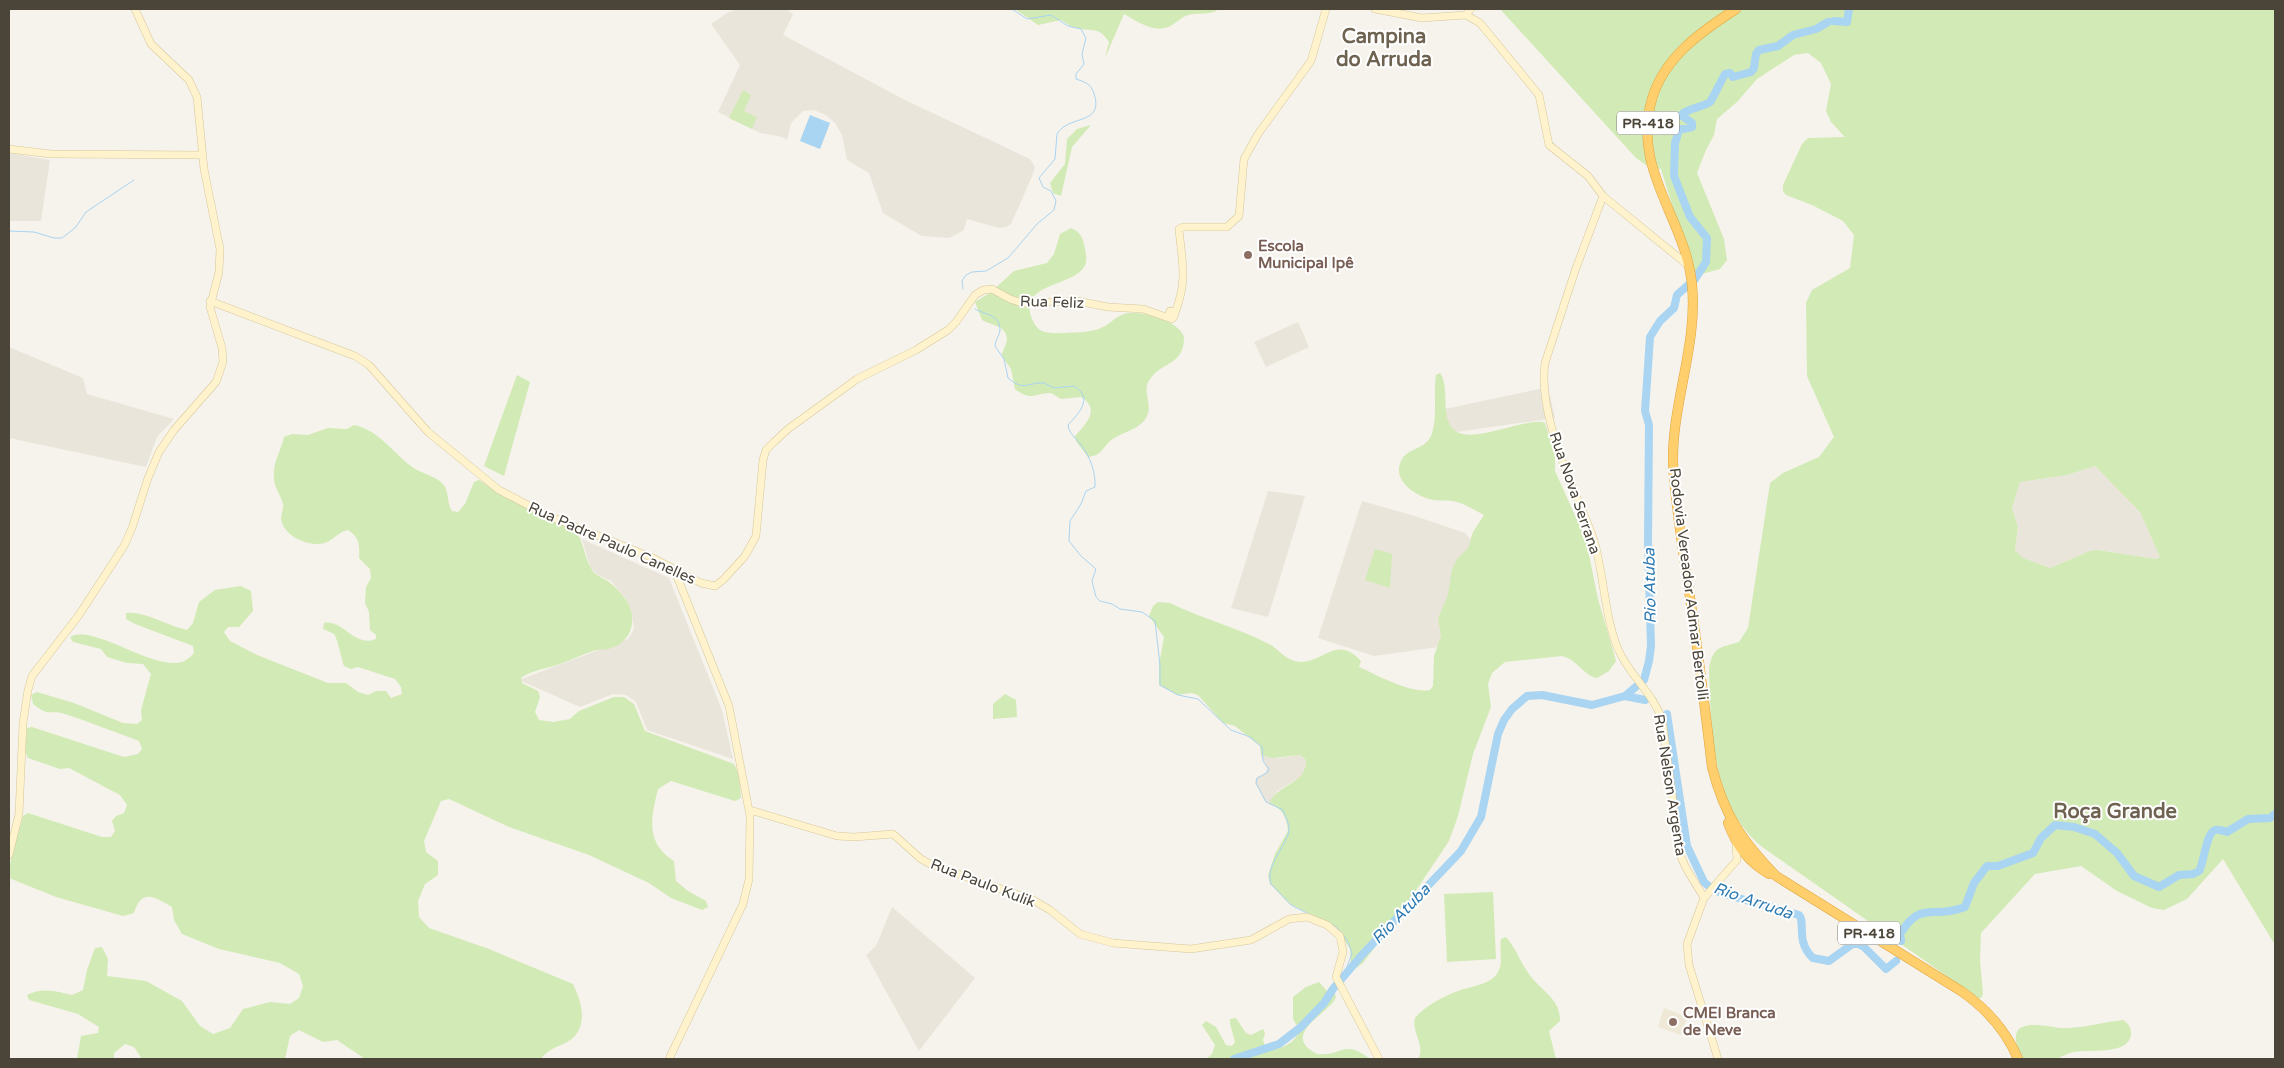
<svg xmlns="http://www.w3.org/2000/svg" width="2284" height="1068" font-family="'Varela Round',sans-serif">
	<rect width="100%" height="100%" fill="#f6f3ec"/>
	<path fill="#eae5da" d="M738,9L787,10L793,14L783,35L905,100L1030,159L1035,167L1033,174L1011,224L1006,227L999,228L967,219L964,230L949,238L922,236L883,213L869,173L847,160L842,135L835,123L826,115L814,110L803,111L791,123L787,140L782,137L760,133L718,112L740,65L711,24L727,13Z
		M9,153L50,160L41,221H9Z
		M1298,322L1309,347L1266,367L1254,342Z
		M9,347L83,378L87,394L174,419L157,437L146,467L9,438Z
		M1548,387L1555,418L1449,433L1445,409Z
		M2095,466L2140,512L2160,557L2156,559L2098,550L2080,555L2050,568L2023,558L2015,550L2018,527L2012,508L2020,482L2067,475Z
		M1268,491L1305,496L1268,617L1231,608Z
		M1362,501L1415,516L1465,533L1472,541L1439,647L1374,656L1318,638Z
		M582,539L669,578L722,710L733,759L647,730L636,702L626,695L613,694L580,707L519,680L628,639L634,629L632,612L626,599L611,581L598,575L590,567Z
		M1261,755L1279,758L1300,755L1306,760V768L1302,776L1277,791L1269,804L1265,801L1255,783L1256,778L1265,773L1267,769Z
		M892,907L975,978L919,1051L866,955L876,946Z"/>
	<path fill="#efe8d6" d="M1664,1008L1687,1017L1681,1035L1658,1027Z"/>
	<path fill="#d2eab5" fill-rule="evenodd" d="M1015,9H1219C1209,16 1199,12 1188,15C1182,17 1177,22 1172,25C1156,35 1138,22 1124,14L1105,58L1109,42C1099,26 1092,32 1076,28C1070,27 1067,23 1061,20L1038,25Z
		M1500,9H2275V945L2223,859L2187,899L2164,910L2152,908L2117,891L2081,866L2035,874L1981,933L1980,960L1983,994L1981,998H1978L1765,849C1711,809 1711,730 1709,669C1713,645 1721,648 1739,642L1748,628L1770,483L1783,473L1819,457L1834,437L1807,376L1806,303L1812,290L1850,268L1854,235L1843,221L1812,205L1786,195L1783,191V185L1802,144L1808,138L1845,137L1831,122L1826,111L1831,84L1821,63L1808,53L1794,55L1757,79L1737,102L1717,119L1714,135L1706,150L1697,173L1724,239L1727,260L1720,269L1698,275L1693,272L1661,169L1646,165L1636,158ZM2095,466L2140,512L2160,557L2156,559L2098,550L2090,551L2050,568L2023,558L2015,550L2018,527L2012,508L2020,482L2067,475Z
		M743,90L751,95L744,111L757,117L752,129L729,118Z
		M1091,125L1072,147L1061,196L1053,193L1050,183L1065,164L1067,139L1077,129Z
		M1071,228C1079,231 1083,237 1084,245C1086,252 1088,261 1084,267C1071,288 1013,283 1034,323C1040,335 1053,333 1064,333C1078,332 1093,333 1105,326C1112,322 1117,316 1124,314C1141,310 1178,320 1184,337C1184,366 1162,361 1150,379C1141,391 1153,404 1147,416C1141,430 1120,432 1109,442C1106,445 1103,450 1099,453C1096,456 1092,456 1088,457L1076,441L1075,436C1086,424 1101,409 1081,397L1061,399L1051,393C1034,393 1032,402 1015,389L1011,369L1002,356C1002,351 1006,346 1007,340C1007,325 992,326 982,320L975,302L991,292L1014,271L1047,263L1054,254L1060,234Z
		M1440,373C1452,389 1436,428 1463,434C1483,439 1534,416 1545,423L1555,455V471L1586,540L1598,599L1616,661L1609,671L1597,678C1584,676 1578,660 1562,656L1505,662L1492,673L1488,684L1491,707L1473,754L1458,816L1449,841L1407,904L1363,963L1351,972L1350,949L1337,928L1290,904L1270,884L1268,875L1275,854L1288,831C1287,818 1282,807 1269,804C1277,783 1307,785 1306,760L1300,755L1273,758L1261,755L1260,746L1235,726L1223,723L1198,695L1191,693L1177,695L1159,685V665L1164,637L1149,616L1153,606L1158,602L1170,603C1203,619 1238,628 1269,644C1278,649 1285,659 1295,661C1321,668 1334,632 1361,661L1359,667C1377,675 1411,694 1430,690L1433,686L1434,656L1441,636L1438,618L1448,595L1452,569L1457,559L1468,548L1473,532L1484,515C1474,510 1464,503 1453,501C1446,500 1440,501 1434,500C1416,497 1390,480 1402,459C1409,448 1425,449 1431,436C1438,418 1433,394 1436,375Z
		M517,375L530,382L504,476L484,466Z
		M354,425C380,431 391,451 411,466C419,473 434,475 442,483C450,491 446,502 452,511L458,512L465,504L474,482L479,480L507,498L572,527C585,539 583,558 593,571C597,576 601,577 606,580C613,584 623,595 627,601C639,621 630,644 608,649C603,650 598,649 593,651C581,655 569,661 557,665C545,669 532,670 521,678L522,683L538,691L540,697L535,712L539,720L553,722L570,719L579,711L614,697H624L634,704L645,731L734,764L739,774L741,798L735,801L671,781L658,789C651,818 645,843 674,861L676,881L688,891L706,901L708,907L702,910L671,898L649,883L589,855L509,827L449,799L441,801L424,841L426,852L438,861V875L425,884L418,901L419,917L429,928L489,949L573,984C581,1001 588,1021 574,1037C565,1046 550,1046 541,1059H365L337,1040L323,1042L299,1030L290,1036L285,1059H142L134,1047L125,1044L114,1053V1059H77L81,1036L98,1033L99,1027L78,1014L29,1000L27,995C42,987 57,991 72,995L83,990L87,970L95,948L102,947L108,959L107,976L146,981L182,1001L200,1026L213,1034L230,1028L243,1009L270,1002L290,1004L299,998L303,986L299,974L280,963L219,949L182,934L174,920L172,907C154,897 142,888 134,913L123,916L56,897L9,878C9,857 18,837 23,816L28,813L102,837H111L115,831L112,821L116,816L124,813L127,805L120,795L69,768L60,769L28,758L25,751L27,728L32,727L124,757L138,754L142,749L139,741C114,732 90,722 65,714C48,709 51,718 33,704L31,695L37,692L74,703L123,723L137,724L142,720L141,710L151,674L143,664L127,663L107,657L101,649L73,642L70,637C93,623 151,670 182,662C186,661 191,656 194,653L193,646L135,624L126,619V613C146,611 167,626 187,630L193,623L199,602L215,590L241,586L251,591L253,611L239,627H228L224,632L230,641L257,655L328,683H346L358,692L368,695L376,691H386L391,698L402,694L401,687L395,679L358,667L351,669L344,666C342,660 337,637 334,634C331,632 327,631 323,629L324,623C343,619 354,648 376,639V635L370,630L369,612L365,603L366,587L371,578L370,569L359,558C360,544 359,537 348,530C336,532 333,544 317,544C303,544 283,534 281,519C281,514 284,509 283,504C281,495 274,488 274,478C272,464 281,451 284,437L292,434L308,435L328,428L347,429Z
		M1375,549L1392,554L1390,588L1365,580Z
		M1005,694L1016,700L1017,717L993,719V704Z
		M1493,892L1496,959L1447,962L1444,894Z
		M1506,937C1516,948 1520,962 1529,974C1540,990 1561,999 1560,1021L1549,1031L1556,1059H1418C1426,1046 1411,1032 1415,1018C1425,1006 1444,996 1458,991C1471,986 1493,985 1499,970C1503,961 1499,949 1501,939Z
		M1319,982L1327,991L1334,992L1336,997C1331,1013 1278,1034 1317,1054C1341,1057 1344,1038 1370,1059H1206L1212,1054L1215,1045L1202,1025L1206,1021L1216,1027L1226,1045L1232,1046L1235,1042L1230,1024V1019L1236,1018L1246,1033L1251,1035L1263,1029L1265,1033L1263,1040L1266,1049C1280,1051 1297,1043 1299,1029L1293,1019V997L1306,987Z
		M2123,1020C2128,1023 2131,1027 2131,1033C2131,1056 2088,1049 2074,1052C2067,1053 2062,1057 2056,1059C2047,1062 2031,1059 2021,1059C2018,1051 2012,1036 2019,1029C2028,1021 2050,1027 2061,1028C2082,1029 2102,1022 2123,1020Z"/>
	<path fill="#a9d4f2" d="M810,115L830,123L820,149L800,141Z"/>
	<g fill="none" stroke-linecap="round" stroke-linejoin="round">
		<path stroke="#a9d4f2" stroke-width="1" d="M9,231L34,232L54,238H62L75,228L86,212L134,180
			M963,289L962,281L966,275L972,272L986,271L1008,258L1037,224L1054,210L1056,201L1051,191L1043,187L1039,178L1055,159L1057,134C1068,115 1102,125 1095,97C1092,85 1088,83 1076,79V74L1084,64L1082,54L1086,38L1081,29L1068,26L1051,15L1027,19L1012,9
			M975,309C985,315 1000,314 1000,330C1000,335 995,340 995,346L1004,359L1008,378C1025,392 1027,382 1044,383L1054,388L1074,386C1094,398 1079,413 1068,425C1069,434 1076,438 1081,445C1090,456 1096,473 1095,487L1086,491L1081,504L1070,521L1069,541L1081,556L1096,569L1092,581L1096,597L1100,601L1112,604L1120,609L1142,612L1155,621L1160,665V685L1178,695L1198,699L1231,730L1250,737L1262,747L1263,761L1269,769L1267,773L1257,778L1256,783L1266,802L1283,810C1285,816 1289,823 1289,829C1289,843 1264,866 1271,884L1291,905L1315,917
			M1328,922C1341,928 1349,941 1352,954L1341,981"/>
		<path stroke="#a9d4f2" stroke-width="8" d="M1834,21L1847,22L1849,9
			M1625,696L1645,700
			M1667,714L1687,846L1704,882L1712,889L1724,894L1799,915C1806,923 1795,941 1813,958L1829,961L1851,945L1857,943L1864,947L1886,969L1896,961
			M1901,941L1900,934C1922,899 1931,920 1965,907L1974,883L1987,866H1998L2033,853L2041,838L2055,825L2074,827L2095,834L2117,853L2134,876L2159,887L2179,875L2193,874L2199,871C2204,863 2206,833 2215,830C2218,829 2224,831 2227,832L2248,819L2270,818L2275,814
			M1234,1059L1279,1044L1301,1027L1324,1003L1333,989L1361,956L1461,851L1481,817L1498,734L1504,720L1512,709L1527,696L1542,695L1592,705L1625,696L1644,680L1649,661L1651,646L1648,542L1649,425L1645,411L1650,337L1660,321L1674,308L1677,295L1695,279L1706,262L1707,238L1690,217L1674,176L1675,143L1679,130L1692,127V123L1681,115C1688,108 1701,108 1710,102C1712,100 1722,79 1725,74L1730,73L1733,77L1751,72L1754,68L1756,54L1759,50L1778,46L1793,35L1816,29L1828,22"/>
		<defs>
			<path id="secondary" d="M1375,9L1422,18L1466,15L1480,23L1539,95L1549,145L1588,176L1603,196L1689,266
				M1466,15L1471,9
				M9,149L51,154L202,155
				M1603,196L1575,271L1545,363C1539,404 1561,460 1577,498C1583,513 1591,529 1595,544C1604,577 1605,618 1618,649C1629,675 1652,692 1662,719L1680,854C1685,870 1696,883 1704,898
				M210,301L355,356L369,365L428,432L499,490L549,516L653,558L701,583L715,586L723,580L745,556L756,536L763,460L766,450L774,442L788,429L857,379L916,350L948,330L956,322L975,295L983,290L992,289L1010,299L1022,303L1077,301L1108,307L1143,309L1172,319L1174,317L1175,313L1170,311L1168,316
				M1175,313C1188,279 1182,263 1179,229L1183,227H1227L1239,216L1244,159L1258,134L1311,61L1326,9
				M750,810L837,836L854,837L893,834L921,859L932,865L1033,900L1050,910L1080,934L1113,943L1191,949L1251,940L1289,919L1307,917L1327,925L1340,936L1343,952L1336,977L1379,1059
				M9,855L19,814L23,723L28,690L32,676L79,615L124,546L132,528L148,478L159,452L174,430L216,382L223,362L222,348L210,307L219,272L220,249L204,169L197,97L189,80L151,44L135,9
				M669,1059L743,904L749,879L750,816L729,706L674,569
				M1718,1059L1689,965L1687,944L1704,898L1737,860L1736,844"/>
			<path id="highway" d="M1736,9C1702,31 1664,57 1652,99C1631,170 1686,219 1692,285C1698,344 1672,403 1673,462C1675,505 1683,548 1689,591C1698,649 1705,708 1712,767C1724,815 1742,841 1776,876L1961,991C1987,1009 2006,1030 2018,1059
				M1728,823C1737,846 1747,861 1769,874"/>
		</defs>
		<use href="#secondary" stroke="#d6c79b" stroke-width="8"/>
		<use href="#highway" stroke="#e0a43c" stroke-width="10"/>
		<use href="#secondary" stroke="#fff3cd" stroke-width="7"/>
		<use href="#highway" stroke="#ffcf6e" stroke-width="9"/>
	</g>
	<g fill="#8d6e63" stroke="#fff" stroke-width="2">
		<circle cx="1248" cy="255" r="5"/>
		<circle cx="1673" cy="1022" r="5"/>
	</g>
	<g text-anchor="middle" dominant-baseline="central" stroke-width="4" stroke-linejoin="round" paint-order="stroke">
		<g fill="#fff" stroke="#817c74" stroke-width="1">
			<rect x="1617" y="111.5" width="62" height="23" rx="4"/>
			<rect x="1838" y="921.5" width="62" height="23" rx="4"/>
		</g>
		<g font-size="14" font-weight="bold" fill="#4b4439">
			<text x="1648" y="123">PR-418</text>
			<text x="1869" y="933">PR-418</text>
		</g>
		<g font-size="15" font-weight="bold" fill="#785e54" stroke="#fff" text-anchor="start">
			<text x="1258" y="246">Escola<tspan x="1258" dy="17">Municipal Ipê</tspan></text>
			<text x="1683" y="1013">CMEI Branca<tspan x="1683" dy="17">de Neve</tspan></text>
		</g>
		<g font-size="15" fill="#4b4439" stroke="#fff">
			<text transform="translate(1052 302) rotate(2)">Rua Feliz</text>
			<text transform="translate(1575 493) rotate(71)">Rua Nova Serrana</text>
			<text transform="translate(612 543) rotate(24)">Rua Padre Paulo Canelles</text>
			<text transform="translate(1689 584) rotate(83)">Rodovia Vereador Admar Bertolli</text>
			<text transform="translate(1670 785) rotate(81)">Rua Nelson Argenta</text>
			<text transform="translate(983 883) rotate(21)">Rua Paulo Kulik</text>
		</g>
		<g font-size="16" font-style="italic" fill="#2e7ab2" stroke="#fff">
			<text transform="translate(1650 586) rotate(-91)">Rio Atuba</text>
			<text transform="translate(1753 901) rotate(19)">Rio Arruda</text>
			<text transform="translate(1401 914) rotate(-46)">Rio Atuba</text>
		</g>
		<g font-size="20" font-weight="bold" fill="#6e6250" stroke="#fff">
			<text x="1384" y="37">Campina<tspan x="1384" dy="23">do Arruda</tspan></text>
			<text x="2115" y="812">Roça Grande</text>
		</g>
	</g>
	<rect width="2284" height="1068" fill="none" stroke="#4b4439" stroke-width="20"/>
</svg>
